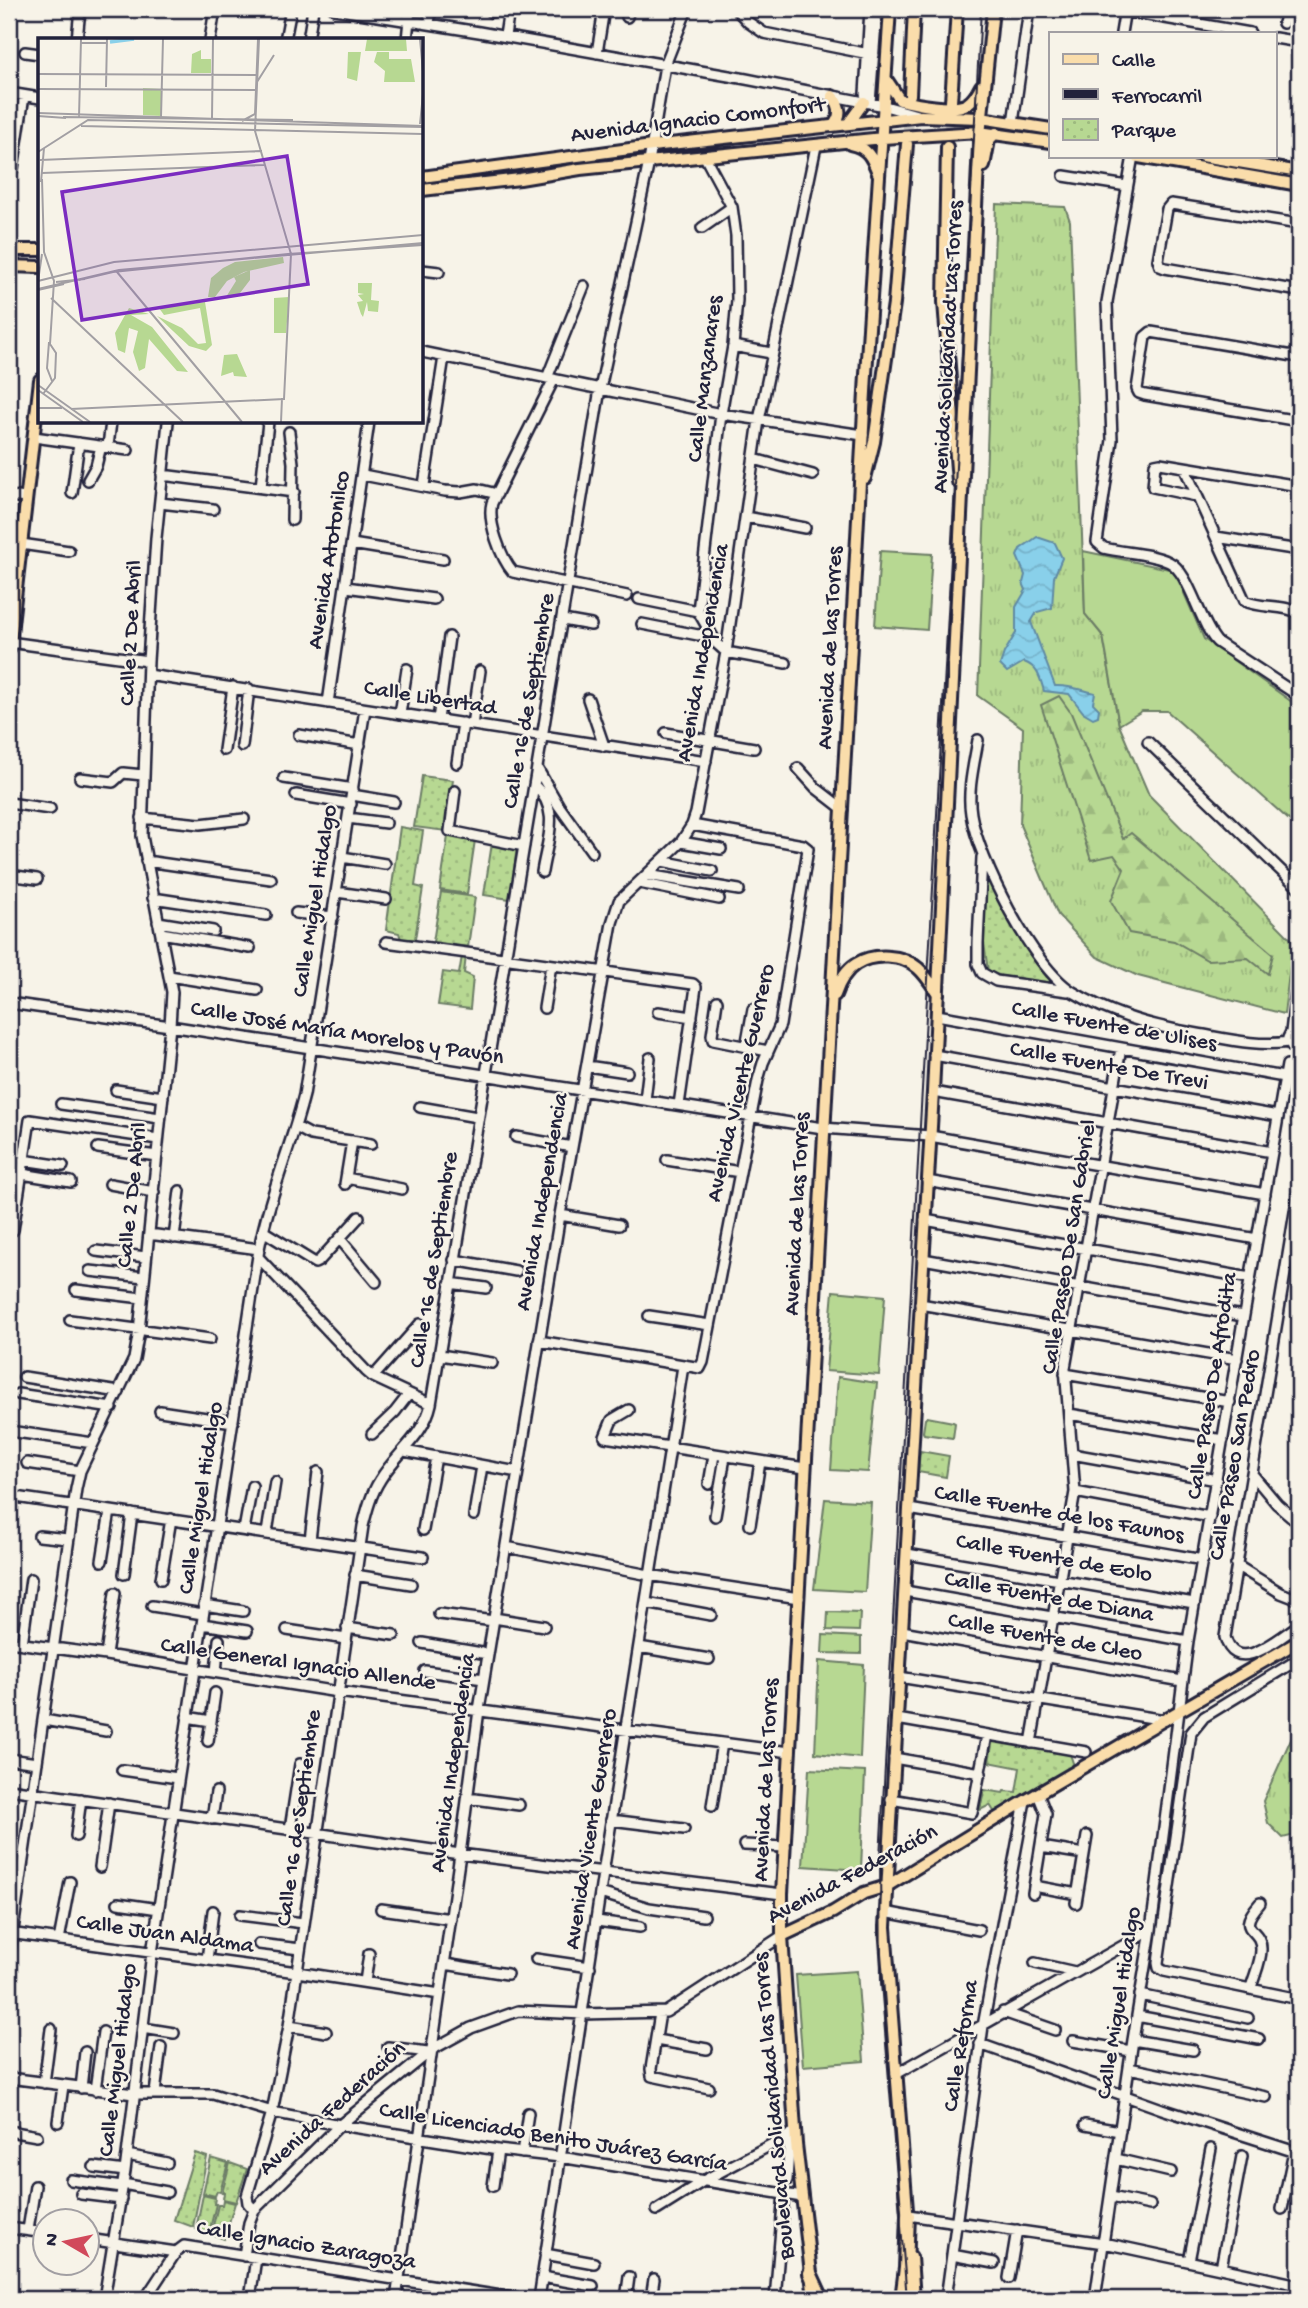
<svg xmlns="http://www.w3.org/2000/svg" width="1308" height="2308" font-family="'Gochi Hand',sans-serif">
	<defs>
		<pattern id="grass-tufts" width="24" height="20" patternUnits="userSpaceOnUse" patternTransform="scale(1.75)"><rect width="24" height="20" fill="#b7d892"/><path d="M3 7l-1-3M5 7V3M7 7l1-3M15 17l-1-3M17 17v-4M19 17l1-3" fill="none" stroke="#9db97f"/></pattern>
		<pattern id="forest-firs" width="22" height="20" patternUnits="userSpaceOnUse" patternTransform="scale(1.75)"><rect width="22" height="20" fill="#b7d892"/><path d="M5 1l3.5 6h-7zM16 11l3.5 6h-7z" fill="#9db97f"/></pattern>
		<pattern id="park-dots" width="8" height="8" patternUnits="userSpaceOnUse" patternTransform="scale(1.75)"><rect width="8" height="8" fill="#b7d892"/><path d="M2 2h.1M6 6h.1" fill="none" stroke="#9db97f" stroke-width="1.8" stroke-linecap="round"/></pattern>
		<pattern id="water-waves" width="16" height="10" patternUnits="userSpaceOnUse" patternTransform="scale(1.75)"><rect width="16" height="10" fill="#89d0ea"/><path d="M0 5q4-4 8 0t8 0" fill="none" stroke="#76b2ca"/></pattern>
	</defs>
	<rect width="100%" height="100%" fill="#f7f3e8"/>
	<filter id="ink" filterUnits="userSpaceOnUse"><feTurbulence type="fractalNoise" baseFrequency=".0143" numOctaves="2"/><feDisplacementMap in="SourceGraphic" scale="14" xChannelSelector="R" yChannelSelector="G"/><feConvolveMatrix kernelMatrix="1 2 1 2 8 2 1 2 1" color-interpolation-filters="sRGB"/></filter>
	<g filter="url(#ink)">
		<path fill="url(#grass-tufts)" stroke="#6c7d66" stroke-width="2" d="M996,204L1065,207L1070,221L1085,614L1103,636L1119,725L1149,795L1293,941L1284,1014L1138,976L1097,957L1058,915L1020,825L1023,728L978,696Z
			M1299,1721V1834L1283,1838L1268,1823L1263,1801Z"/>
		<path fill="url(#forest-firs)" stroke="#6c7d66" stroke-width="2" d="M1059,696L1071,713L1123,839L1131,833L1273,954L1268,974L1248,958L1207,960L1174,941L1129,933L1111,901L1124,869L1114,855L1091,860L1041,705Z"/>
		<path fill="url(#park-dots)" stroke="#6c7d66" stroke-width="2" d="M422,776L453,780L446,831L414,827Z
			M400,827L423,831L415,886L423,888L415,939H401L399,933L386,930Z
			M448,836L475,840L467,894L440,890Z
			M492,843L517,847L510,899L484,895Z
			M985,867L1035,956L1055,984L1001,976L988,971L984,943Z
			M441,892L475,897L468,947L433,942Z
			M462,956H466L464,973L473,977L470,1009L438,1005L443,972L459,974Z
			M920,1451L949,1456L946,1477L918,1472Z
			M993,1739L1069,1751L1075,1769L995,1813L990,1805L980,1810L984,1790L1003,1793L1004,1791L1016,1792L1020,1768L989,1762Z
			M195,2153L207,2157L193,2227L174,2220Z
			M211,2158L228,2163L220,2192L217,2191L215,2196L203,2193Z
			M230,2163L247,2169L236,2202L223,2199L224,2193H222Z
			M203,2195L215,2198L214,2204H216L209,2233L196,2229Z
			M223,2200L235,2203L224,2239L211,2234L218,2205H222Z"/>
		<path fill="#b7d892" stroke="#6c7d66" stroke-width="2" d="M880,551L932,554L927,630L875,626Z
			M1083,551L1174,570L1204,639L1299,707V829L1167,711H1142L1119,725L1103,636L1085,614Z
			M833,1291L885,1296L879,1375L826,1371Z
			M838,1377L877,1383L868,1472L831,1470Z
			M927,1417L953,1422L955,1423L953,1438L924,1434L923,1432L925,1419Z
			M825,1499L871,1502L865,1592L814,1589Z
			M828,1612L860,1613L859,1631L827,1630Z
			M823,1635L861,1637V1654L822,1653Z
			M819,1661L864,1665L860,1758L815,1753Z
			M809,1769L865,1772L861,1870L803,1866Z
			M857,1971L864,2061L803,2066L796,1975Z"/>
		<path fill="url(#water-waves)" stroke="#608aa4" stroke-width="2" d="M1037,537L1055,543L1062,558L1054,577L1052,608L1037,612L1031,622L1055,686C1070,685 1080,690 1095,693L1093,703L1099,709L1098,716L1093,718L1083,712L1069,694L1044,691C1040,678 1038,667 1024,662L1007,672L1000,665L1004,653L1016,633V607L1026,590L1023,583L1025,575L1017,556L1020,549Z"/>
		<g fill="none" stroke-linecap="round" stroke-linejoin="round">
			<path stroke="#ccc9c5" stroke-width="10" stroke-dasharray="10 5" stroke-linecap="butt" d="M907,144L909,109
				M947,147L951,108"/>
			<defs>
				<path id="minor" d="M334,9L479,32L746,79L885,106L917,115
					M736,9L748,22L764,33L874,55
					M1125,11L1250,33
					M491,12V9
					M627,17L629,9
					M429,23L431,9
					M1283,23L1287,9
					M1121,33L1125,9
					M505,36L509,9
					M1275,38L1299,42
					M77,40L80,9
					M210,40L215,9
					M285,40L291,9
					M308,40L313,9
					M407,40L410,9
					M25,52L40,54
					M597,53L604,9
					M9,93L40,98
					M865,94L870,9
					M870,103L877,9
					M1013,123L1029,9
					M1133,156L1107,302L1112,440L1097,542L1104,548C1125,553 1150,553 1169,562C1189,571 1200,624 1217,642L1299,696
					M705,157L732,207L736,236L737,300L733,346L721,414L698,611L717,644L726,652L786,663
					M13,169L24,96
					M1064,176L1127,186
					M1299,224L1171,204L1167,209L1158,260L1160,266L1165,268L1299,291
					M702,228L732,207
					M422,270L439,272
					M733,346L771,353
					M422,352L721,414L863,435
					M1299,357L1151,332L1145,337L1137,389L1139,393L1145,395L1299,421
					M547,378L584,286
					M554,379L492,503C487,521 501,558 513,572L627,596
					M289,432L293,463L292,520
					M34,437L128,450
					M108,446L111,422
					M754,459L813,475
					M1184,467L1245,601C1262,609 1283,604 1299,613
					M162,475L294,492
					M363,475L445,491L460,492L477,489L497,494
					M88,480L96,466L101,446
					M424,485L444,357
					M261,487L268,422
					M72,493L79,443
					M9,496L26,498
					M1196,496L1153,487L1155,464L1160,463L1299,486
					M160,503L213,509
					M746,517L805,528
					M1216,537L1299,550
					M21,544L69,551
					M352,544L443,559
					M346,587L434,599
					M639,599L698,611
					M563,620L591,625
					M642,624L698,635L709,632
					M9,642L148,661
					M148,675L706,761
					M588,699L604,746
					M328,703L369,422
					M400,714L407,669
					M438,720L449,637
					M472,725L480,671
					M666,733L754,748
					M299,735L360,745
					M978,740C974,764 967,791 971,814C978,859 1033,968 1073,992C1111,1015 1155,1027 1198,1034C1227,1039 1259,1047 1288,1042
					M1148,742L1299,888
					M242,746L249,689
					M224,750L233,687
					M457,763L463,723
					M537,768L559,806L592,852
					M798,768L816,788L843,809
					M80,778L113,782L123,773L143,775
					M284,778L353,789
					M534,785C562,810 547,840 542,872
					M455,791L450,831L524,846
					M296,795L351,804
					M352,795L394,802
					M9,803L50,809
					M142,818L200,824L244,819
					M348,818L386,823
					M681,842L721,849
					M342,857L385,864
					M982,857L978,943V964L982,973L996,981L1068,991
					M146,861L271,879
					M662,861L712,871
					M9,875L37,879
					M647,875L739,890
					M639,883L719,899
					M337,892L386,899
					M153,898L266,915
					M296,913L333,917
					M158,922L213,931
					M161,933L250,948
					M386,942L693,984L696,987L679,1105
					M169,976L257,990
					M717,1001L712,1035L713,1040L768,1051
					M9,1003L170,1026L823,1128L930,1136L1265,1194
					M544,1008L551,965
					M658,1012L692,1017
					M937,1015L1284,1077
					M1299,1030L1291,1032L1288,1038L1292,1047L1299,1048
					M1291,1032L1299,964
					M746,1047L753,1009
					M934,1055L1278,1116
					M587,1066L627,1072
					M116,1090L163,1097
					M933,1092L1272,1152
					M645,1100L650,1058
					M61,1104L160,1118
					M420,1107L477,1117
					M296,1127L311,1135L371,1144
					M516,1137L572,1147
					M98,1148L157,1156
					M23,1160L63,1166
					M667,1160L740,1172
					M22,1174L71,1182
					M346,1178L402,1189
					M927,1181L1257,1239
					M110,1184L154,1192
					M345,1184L352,1141
					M1299,1188L1225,1637C1236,1678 1280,1637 1299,1625
					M560,1215L619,1225
					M925,1220L1250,1278
					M13,1230L30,1120L158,1139
					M263,1231L315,1263L319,1261L359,1217
					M149,1234L259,1249
					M174,1238L180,1191
					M340,1239L376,1282
					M96,1251L146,1257
					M258,1257L366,1371L373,1377L431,1404
					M923,1259L1243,1316
					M454,1260L516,1271
					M90,1271L144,1277
					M450,1283L486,1288
					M76,1290L142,1298
					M920,1304L1237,1359
					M649,1316L710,1325
					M70,1320L210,1339
					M539,1341L695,1367L700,1368L703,1362L758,1080L763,1063L780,1025L808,849L803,845L692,825
					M440,1355L492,1363
					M1065,1374L1230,1402
					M24,1377L119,1392
					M373,1377L420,1324
					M18,1394L112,1408
					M629,1410L612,1420L605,1437L805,1468
					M160,1411L233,1422
					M1069,1414L1223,1440
					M16,1432L93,1443
					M372,1434L395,1412L409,1394
					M404,1451L518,1472
					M1072,1454L1217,1480
					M27,1463L80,1471
					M1252,1474L1277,1504L1299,1523
					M709,1484L714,1455
					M1075,1492L1210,1517
					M9,1496L423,1557
					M909,1509L1203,1560
					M474,1515L482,1466
					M715,1516L725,1457
					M750,1525L760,1462
					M244,1530L252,1486
					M423,1530L436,1457
					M267,1533L275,1482
					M39,1536L68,1539
					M310,1540L318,1472
					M506,1547L649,1575L799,1598
					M907,1554L1194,1603
					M102,1561L110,1511
					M1236,1565L1281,1593L1299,1600
					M124,1574L132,1514
					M355,1575L411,1584
					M161,1579L171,1519
					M905,1591L1188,1641
					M646,1603L711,1615
					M204,1605L243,1611
					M152,1606L203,1614
					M439,1614L494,1621
					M494,1618L544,1626
					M202,1624L247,1631
					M347,1628L394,1635
					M287,1630L346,1639
					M902,1631L1182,1681
					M9,1642L106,1655L338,1692L790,1752
					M422,1643L488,1654
					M22,1644L31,1579
					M639,1647L709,1659
					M106,1655L115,1593
					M1299,1659L1204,1717L1191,1733L1158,1963L1159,1968L1164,1971L1299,1999
					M425,1671L484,1679
					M216,1672L219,1640
					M899,1677L1165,1720
					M187,1717L211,1721L215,1693
					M897,1719L1086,1752
					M44,1720L106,1731
					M208,1741L211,1721
					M1031,1743L1075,1492L1065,1368L1121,1048
					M894,1758L981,1773
					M9,1759L37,1763
					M122,1770L178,1778
					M9,1789L460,1854L782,1894
					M468,1798L519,1805
					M891,1799L972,1813L987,1735
					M712,1806L722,1743
					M212,1819L216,1792
					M611,1820L684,1829
					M290,1829L300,1764
					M76,1836L81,1799
					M744,1845L785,1847
					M1041,1847L1084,1854
					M100,1867L109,1803
					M1034,1886L1077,1894
					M600,1893L649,1908L704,1916
					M1033,1893L1046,1814L1038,1794
					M118,1903L159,1909
					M1076,1903L1087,1836
					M381,1909L451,1919
					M885,1912L979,1930
					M240,1915L303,1923
					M597,1921L640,1927
					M9,1933L297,1972L440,1994
					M59,1940L70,1882
					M259,1944L300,1949
					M9,1958L76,1489L80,1471L134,1359L139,1331L170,1026L172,992L142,836L148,661L156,538L168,422
					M536,1959L590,1967
					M207,1960L213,1911
					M1035,1963L1075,1972
					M445,1964L507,1974
					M365,1982L369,1954
					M1251,1988C1254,1976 1261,1962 1261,1950C1262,1925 1233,1934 1260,1903
					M1140,1995L1248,2018
					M1003,2012L1055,2030
					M660,2013L651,2069L652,2076L709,2088
					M1137,2016L1259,2039
					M289,2026L326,2032
					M143,2028L174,2033
					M656,2040L707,2049
					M1133,2040L1193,2050
					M1073,2041L1131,2051
					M980,2044L1162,2109L1299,2153
					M388,2047L428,2052
					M1129,2068L1266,2097
					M896,2074L1151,1930
					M9,2078L134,2094H213L272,2112L340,2125L498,2150L560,2157L802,2197
					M44,2083L51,2029
					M81,2088L85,2052
					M95,2090L103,2032
					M155,2093L161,2047
					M58,2122L63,2086
					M1085,2125L1120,2131
					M9,2131L37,2136
					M522,2153L528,2113
					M127,2155L167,2163
					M1116,2159L1171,2172
					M94,2167L125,2171
					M71,2180L122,2187
					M787,2180L790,2135
					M123,2184L167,2192
					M493,2186L498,2150
					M81,2194L121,2199
					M1111,2197L1150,2205
					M1282,2209L1294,2152
					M254,2210L248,2203L247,2196L272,2112L289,2026L363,1526C367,1510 371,1494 380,1480C396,1453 424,1436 431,1404L600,389L649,162L665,65L687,9
					M657,2210L705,2180L795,2132
					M908,2215L1104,2243L1299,2285
					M9,2228L46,2233
					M28,2230L35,2186
					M88,2239L176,2252
					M545,2254L594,2263
					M952,2255L994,2263
					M244,2256L249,2223L254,2210L340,2125L433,2049L471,2028L518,2011L583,2014L666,2012L782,1936
					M1189,2261L1211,2149
					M1221,2268L1242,2156
					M542,2277L593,2286
					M1009,2278L1017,2230
					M104,2299L125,2171L152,1953L259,1249C269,1196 291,1147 304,1095L365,709
					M145,2299L176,2252L184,2246L520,2299
					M250,2299L256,2258
					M396,2299L460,1854L479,1710L560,1215L612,923L619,901L681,842L692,825L696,813L726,652L759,420L816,146
					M539,2299L603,1873L683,1366
					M626,2299L629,2277
					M651,2299L654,2279
					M775,2299L784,2193
					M946,2299L983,2026L1025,1801
					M1095,2299L1133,2040L1151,1930L1188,1641L1287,1065"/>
				<path id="major" d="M886,79L900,100C916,104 953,112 967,104C974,100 978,92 981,86
					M910,95L914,9
					M832,96C841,106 842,116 833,126
					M951,102L957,9
					M848,124L864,102
					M850,144C867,147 872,157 878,173
					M947,147L944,302L958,482
					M1133,156L1299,185
					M1202,156L1299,172
					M984,166L989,140L996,133
					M422,177L652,146L921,116L981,118L1051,129
					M422,190L520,179L580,169L883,138L979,132L1051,142
					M9,250H40
					M9,266L40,267
					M865,478L874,442L894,303L907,144
					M9,650L40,380
					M835,995C839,983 845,971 856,964C873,953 903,954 918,968C926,975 932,985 938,994
					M782,1936L833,1912L864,1893L887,1886L1025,1801L1299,1641
					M908,2223L885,1927L933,1092L979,145L993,9
					M911,2257L914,2299
					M814,2299L796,2144L782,1936V1894L866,374L890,9"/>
				<path id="highway" d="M810,2273L822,2299
					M902,2299L906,2268L908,2215"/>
			</defs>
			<use href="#minor" stroke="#22223b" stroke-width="14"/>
			<use href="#major" stroke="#22223b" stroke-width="16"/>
			<use href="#highway" stroke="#22223b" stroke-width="18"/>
			<use href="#minor" stroke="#f7f3e8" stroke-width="9"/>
			<use href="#major" stroke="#faddab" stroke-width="10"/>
			<use href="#highway" stroke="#faddab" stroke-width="12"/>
			<path stroke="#22223b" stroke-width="2" d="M907,2299L881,1983L880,1858L981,9"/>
		</g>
	</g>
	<g text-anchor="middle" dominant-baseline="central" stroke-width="5" stroke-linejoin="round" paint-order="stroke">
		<g font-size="23" fill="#22223b" stroke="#f7f3e8">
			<text transform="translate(698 121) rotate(-7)">Avenida Ignacio Comonfort</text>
			<text transform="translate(949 347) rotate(-87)">Avenida Solidaridad Las Torres</text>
			<text transform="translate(706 379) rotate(-83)">Calle Manzanares</text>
			<text transform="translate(330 560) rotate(-81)">Avenida Atotonilco</text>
			<text transform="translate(132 633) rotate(-87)">Calle 2 De Abril</text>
			<text transform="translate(831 648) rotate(-87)">Avenida de las Torres</text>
			<text transform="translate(704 653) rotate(-80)">Avenida Independencia</text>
			<text transform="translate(430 699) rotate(9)">Calle Libertad</text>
			<text transform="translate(530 701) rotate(-80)">Calle 16 de Septiembre</text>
			<text transform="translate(316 901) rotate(-81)">Calle Miguel Hidalgo</text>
			<text transform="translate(1114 1027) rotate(10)">Calle Fuente de Ulises</text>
			<text transform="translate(347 1034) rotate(9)">Calle José María Morelos y Pavón</text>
			<text transform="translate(1109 1067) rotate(10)">Calle Fuente De Trevi</text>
			<text transform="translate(742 1083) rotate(-77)">Avenida Vicente Guerrero</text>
			<text transform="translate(133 1195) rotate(-84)">Calle 2 De Abril</text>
			<text transform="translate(543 1202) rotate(-80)">Avenida Independencia</text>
			<text transform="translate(798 1214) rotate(-87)">Avenida de las Torres</text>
			<text transform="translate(1070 1247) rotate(-81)">Calle Paseo De San Gabriel</text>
			<text transform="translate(435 1260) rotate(-81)">Calle 16 de Septiembre</text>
			<text transform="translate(1213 1386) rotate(-81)">Calle Paseo De Afrodita</text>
			<text transform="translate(1236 1455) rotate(-80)">Calle Paseo San Pedro</text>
			<text transform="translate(202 1498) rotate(-81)">Calle Miguel Hidalgo</text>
			<text transform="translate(1059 1515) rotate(10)">Calle Fuente de los Faunos</text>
			<text transform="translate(1054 1559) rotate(10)">Calle Fuente de Eolo</text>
			<text transform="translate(1049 1598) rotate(10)">Calle Fuente de Diana</text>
			<text transform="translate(1045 1638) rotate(10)">Calle Fuente de Cleo</text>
			<text transform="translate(298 1665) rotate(8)">Calle General Ignacio Allende</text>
			<text transform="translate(454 1763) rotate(-82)">Avenida Independencia</text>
			<text transform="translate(767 1780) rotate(-87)">Avenida de las Torres</text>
			<text transform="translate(300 1818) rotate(-82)">Calle 16 de Septiembre</text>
			<text transform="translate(592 1829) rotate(-81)">Avenida Vicente Guerrero</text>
			<text transform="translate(853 1875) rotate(-28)">Avenida Federación</text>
			<text transform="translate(165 1935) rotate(8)">Calle Juan Aldama</text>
			<text transform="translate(1120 2003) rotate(-81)">Calle Miguel Hidalgo</text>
			<text transform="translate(962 2046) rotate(-81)">Calle Reforma</text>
			<text transform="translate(119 2060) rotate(-83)">Calle Miguel Hidalgo</text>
			<text transform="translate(775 2106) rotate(-95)">Boulevard Solidaridad las Torres</text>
			<text transform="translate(333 2109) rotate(-42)">Avenida Federación</text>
			<text transform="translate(553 2138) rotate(9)">Calle Licenciado Benito Juárez García</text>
			<text transform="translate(306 2246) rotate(9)">Calle Ignacio Zaragoza</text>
		</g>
	</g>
	<g transform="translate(38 38)">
		<rect width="385" height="385" fill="#f7f3e8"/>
		<path d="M329,1H368L369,13H327ZM163,12V21H173V35H153L154,16ZM105,50L123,51V78L105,77ZM245,219L246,225L206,234L189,243L177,259H170L173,240L185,230L197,224ZM320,245H334L333,262L341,263L340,274L330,273L329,264L325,279L323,276L319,264L325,263L320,257L326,256L320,255ZM167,264L174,307L168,313L151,308L119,278L144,290L160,306L168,305L162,270L126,277L121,270ZM91,270L111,276L93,277L114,289L150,334L139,333L111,301L107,330L101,333L95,314L100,293L91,290L87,315L80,312L77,295Z" fill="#b7d892"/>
		<path d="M310,14H323L319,43L309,40ZM339,14H351V21H373L377,44H346L347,33L336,24ZM199,316L209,339L196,338L195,334L183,338L186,317Z" fill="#b7d892"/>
		<path d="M212,232V242L199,259H188L198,243L196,239ZM251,259L248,295H236V260Z" fill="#b7d892"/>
		<path fill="none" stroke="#89d0ea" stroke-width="3.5" d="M72,4L96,1"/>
		<path fill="none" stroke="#a29fa3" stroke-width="2" d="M382,1L385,34M43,5H69M0,36L218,37M219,44L236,17M68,49L69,1M0,51L219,52M0,75L385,88M0,78L28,80M25,79L255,82M41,79L43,1M123,79L125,1M174,80L175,1M204,83L217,76L220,1M382,86L385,56M43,88L385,96M0,114L50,82L385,89M2,122L224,113M4,135L226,127M4,141L6,214L16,243L12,306L18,315L17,340L5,356M3,144L6,110M79,234L204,384M41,242L75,234L250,216L385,207M0,243L76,224L385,197M0,243L4,216M18,244L47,241M0,251L81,232L385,205M0,252L26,246M13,260L145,384M11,304L9,330L14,343M0,347L52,384M0,352L45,384M0,370H24M33,371L246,361L253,216L217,93L221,1M243,384L244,360"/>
		<path fill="#7b2cbf" fill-opacity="0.15" stroke="#7b2cbf" stroke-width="3.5" d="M249,118L270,246L44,282L24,154Z"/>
		<rect width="385" height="385" fill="none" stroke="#22223b" stroke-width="3.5"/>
	</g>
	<rect width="1308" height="2308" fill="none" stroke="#f7f3e8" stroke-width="35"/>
	<rect x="18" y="18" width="1273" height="2273" fill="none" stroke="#22223b" stroke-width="2.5" filter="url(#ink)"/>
	<rect x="1049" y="32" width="228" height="126" fill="#f7f3e8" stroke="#a29fa3" stroke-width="2"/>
	<rect x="1063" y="54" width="35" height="10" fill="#faddab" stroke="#a29fa3" stroke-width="2"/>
	<text x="1112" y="66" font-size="21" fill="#22223b">Calle</text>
	<rect x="1063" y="89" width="35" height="10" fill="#22223b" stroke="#a29fa3" stroke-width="2"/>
	<text x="1112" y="102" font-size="21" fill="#22223b">Ferrocarril</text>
	<rect x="1063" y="119" width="35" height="21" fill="url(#park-dots)" stroke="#a29fa3" stroke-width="2"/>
	<text x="1112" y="136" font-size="21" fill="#22223b">Parque</text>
	<g transform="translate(66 2242) rotate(279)"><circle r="33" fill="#f7f3e8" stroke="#a29fa3" stroke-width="2"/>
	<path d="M0-5L12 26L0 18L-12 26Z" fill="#d1495b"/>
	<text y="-10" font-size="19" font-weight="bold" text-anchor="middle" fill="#22223b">N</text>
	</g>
</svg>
